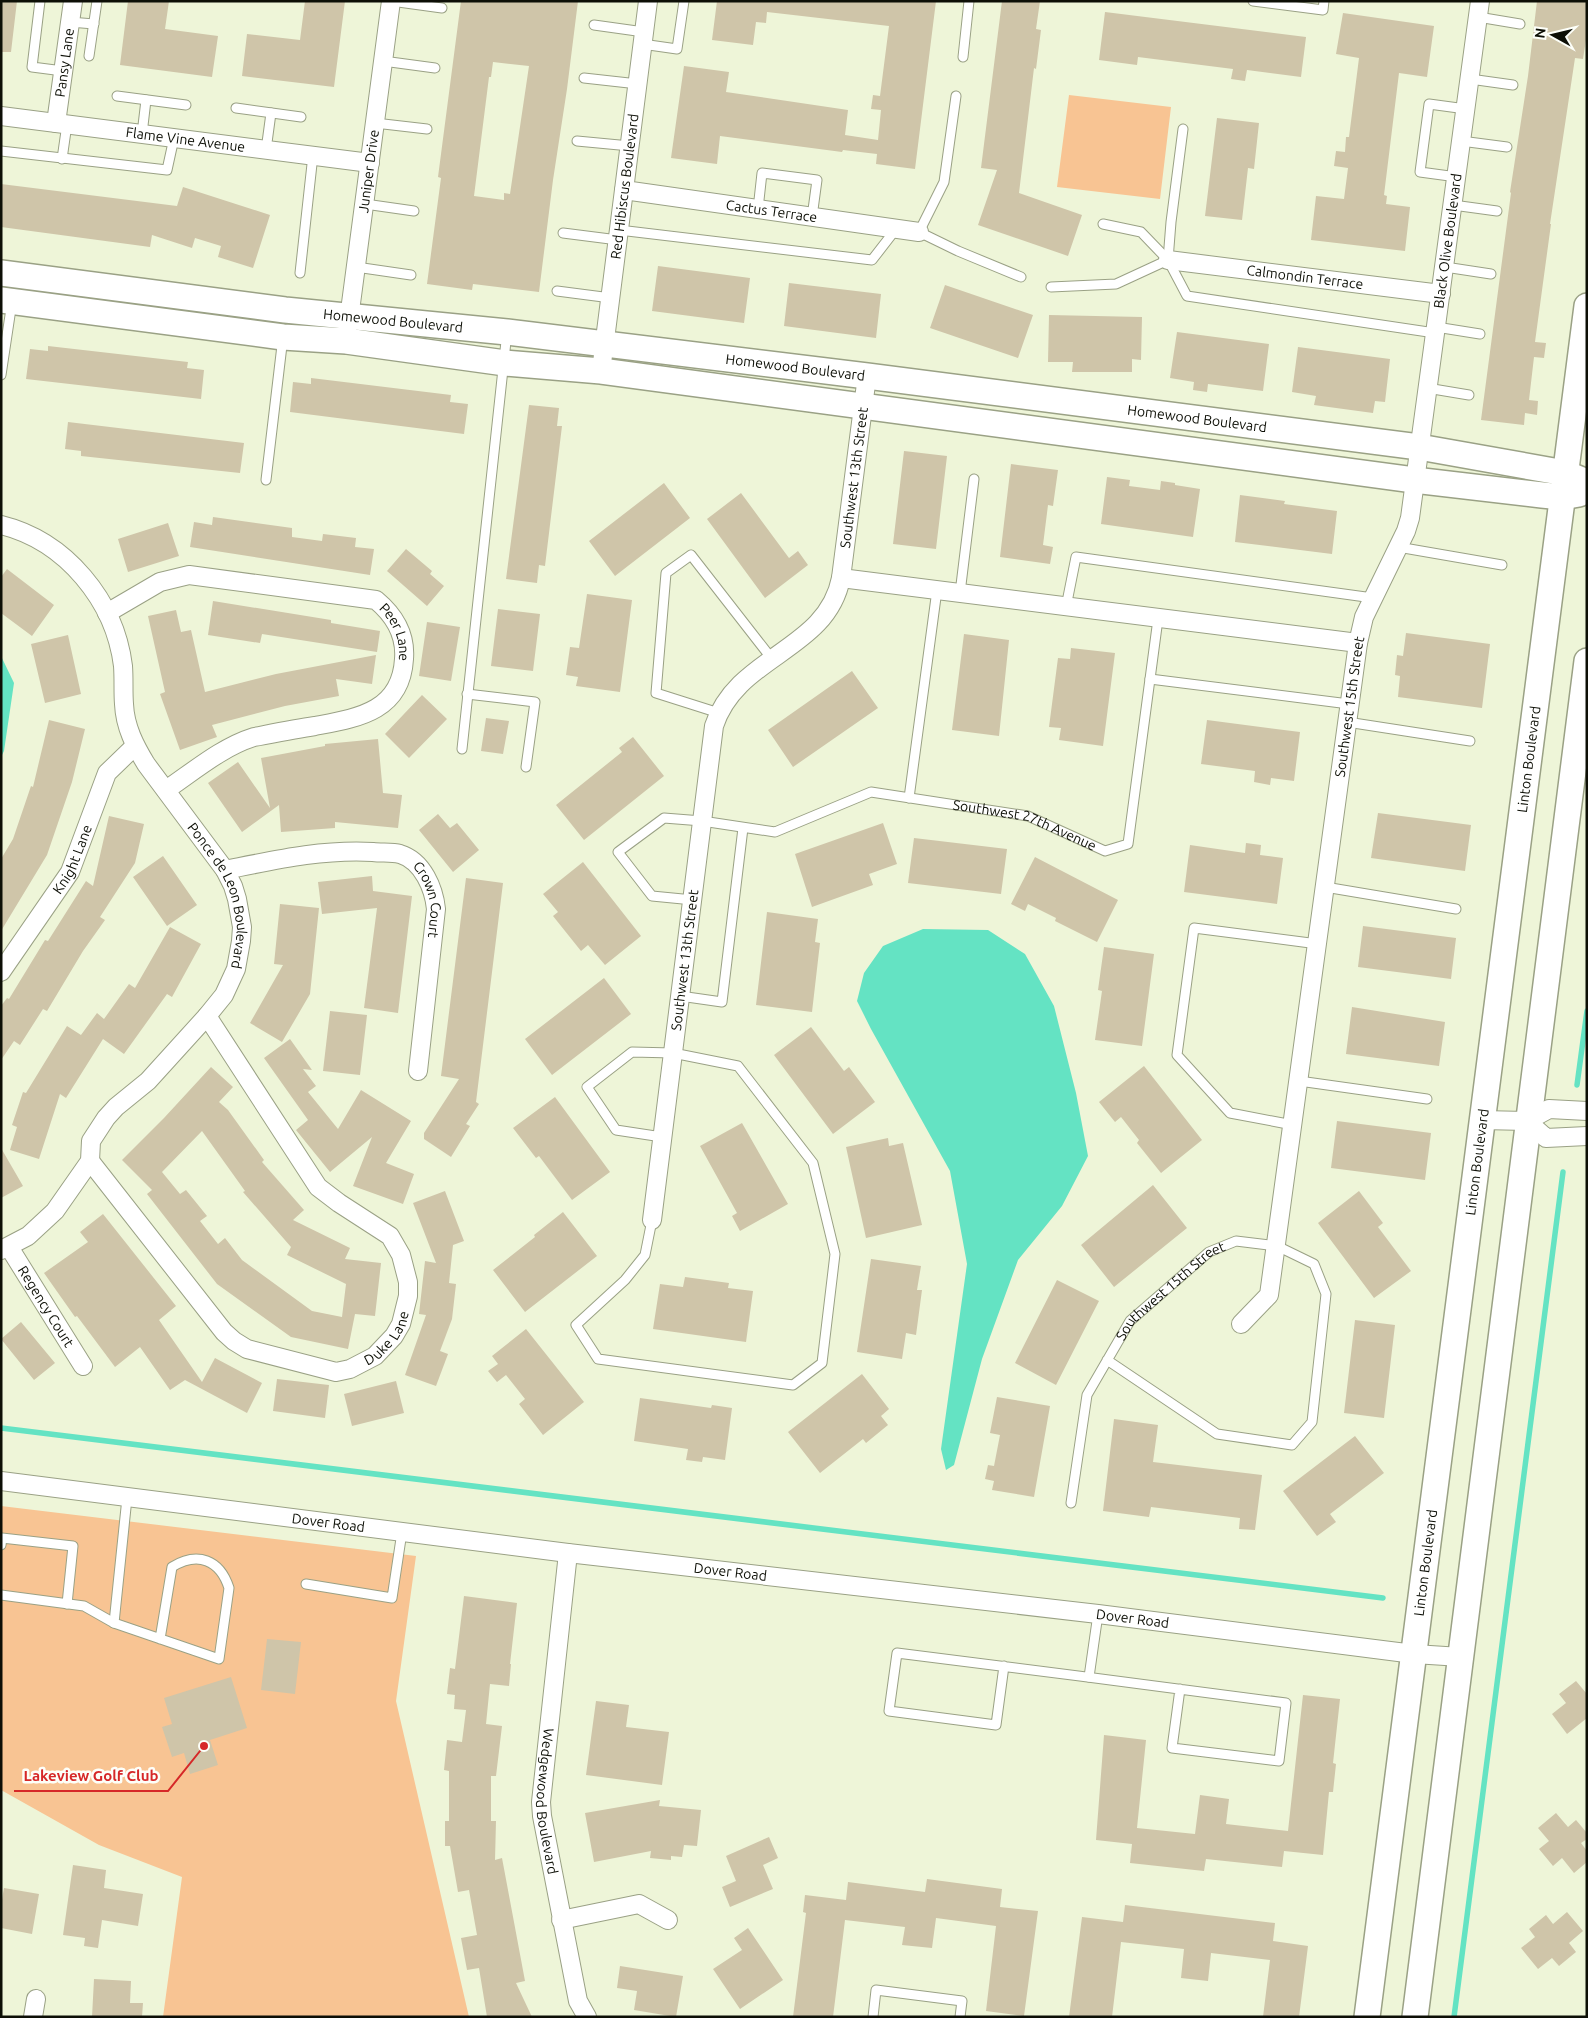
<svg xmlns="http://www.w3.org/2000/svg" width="1588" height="2018" font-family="Ubuntu,sans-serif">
	<rect width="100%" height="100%" fill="#eef5d8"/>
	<path fill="#f8c493" d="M1069,95L1171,107L1160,199L1057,187Z
		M1,1506L416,1556L396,1701L469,2017H163L182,1877L99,1845L1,1790Z"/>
	<path fill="#64e3c3" d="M1,656L14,683L4,751L1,757Z
		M923,929L988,930L1025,954L1054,1006L1076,1093L1088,1156L1062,1206L1018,1260L982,1359L954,1465L946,1470L941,1449L967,1264L950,1171L871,1029L857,1001L864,973L883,946Z"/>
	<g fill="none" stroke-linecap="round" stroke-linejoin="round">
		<path stroke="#64e3c3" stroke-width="5.5" d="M1577,1085L1587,1011
			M1,1428L1383,1598
			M1454,2017L1563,1172"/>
	</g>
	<path fill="#cfc5a9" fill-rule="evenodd" d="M1,1H17L11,52H1Z
		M128,1H169L165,29L218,36L212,77L120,65Z
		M305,1H345L334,87L242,76L247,34L300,40Z
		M461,1H578L567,89L553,180L539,292L473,284L472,290L427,284L441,178L438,177ZM493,62L529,66L510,194L504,193V200L474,196L489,77H491Z
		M717,1H936L915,169L876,164L877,154L843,150L842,152L720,136L717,164L671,158L684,66L729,72L726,92L848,110L845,135L878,140L881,110L871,109L873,95L880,96L889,26L767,12L766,23L756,22L753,45L712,40Z
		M1002,1H1040L1036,29L1041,30L1036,69L1034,68L1019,193L1082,215L1068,256L978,225L997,170L981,168Z
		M1537,1H1587V33L1583,59L1575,58L1550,224H1551L1535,342L1546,343L1544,358L1534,357L1529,400L1538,401L1537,415L1525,413L1524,425L1481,420L1511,193L1510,192L1528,76Z
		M1105,12L1306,37L1301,77L1247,70L1245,81L1231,79L1233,69L1138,57L1137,65L1099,60Z
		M1343,13L1434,26L1427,77L1399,73L1384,195L1387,196L1386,204L1410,207L1405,251L1311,240L1316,196L1344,199L1348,168L1334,166L1336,151L1345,152L1346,137H1349L1359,58L1336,54Z
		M1217,118L1259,123L1254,169L1248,168L1242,220L1205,216Z
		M1,184L177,206L183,187L270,215L253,268L218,257L221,246L195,238L192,248L152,235L150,247L1,227Z
		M658,266L750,278L744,323L652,311Z
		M789,283L881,294L876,338L784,326Z
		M945,285L1033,315L1018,358L930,328Z
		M1049,315L1142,317L1141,360L1132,359V372H1072L1073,362H1048Z
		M1177,332L1269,344L1263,391L1208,384L1207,392L1193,390L1194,382L1170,378Z
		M48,346L188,362L187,368L204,370L201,399L26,379L30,349L48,351Z
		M1298,347L1390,359L1385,402L1375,401L1373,413L1314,405L1316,396L1292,392Z
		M311,378L451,395L450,402L468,404L464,434L290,412L293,382L311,384Z
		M529,405L559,408L557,426H562L545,566L539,565L537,583L506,579Z
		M68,422L244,443L240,473L81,456V451L65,449Z
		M904,451L947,456L936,549L893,544Z
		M1011,464L1058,470L1053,506L1048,505L1043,545L1053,547L1050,564L1000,557Z
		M1107,477L1130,480L1129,486L1160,490L1161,481L1175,483V485L1200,489L1193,537L1101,524Z
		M664,483L690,518L615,576L589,541Z
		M741,493L789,558L798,551L808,565L765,598L707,519Z
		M1240,495L1285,501L1284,504L1337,511L1332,554L1235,542Z
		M213,517L292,528V537L322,541L323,534L356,538L355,547L374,549L370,575L190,547L194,522L212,525Z
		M168,523L179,556L128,572L118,539Z
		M406,549L432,571L430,574L444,586L427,606L387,571Z
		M7,569L54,605L32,636L1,613V577Z
		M587,594L632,600L620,692L576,686L578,677L566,675L570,647L579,648Z
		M213,601L331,620V623L380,631L377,652L262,634L260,643L208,635Z
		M498,609L540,614L533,671L491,666Z
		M176,610L181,632L191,630L205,692L276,674L376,655L372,684L336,679L339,696L285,706L212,725L217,737L180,750L160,694L165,692L148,616Z
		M427,622L460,627L451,681L419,676Z
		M1406,633L1490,644L1482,708L1398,697L1400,676L1395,675L1397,655L1403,656Z
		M964,634L1009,640L999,736L952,730Z
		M68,635L81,694L45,703L31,644Z
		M1071,648L1115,653L1103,746L1059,740L1061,728L1049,727L1058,658L1070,659Z
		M852,671L878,708L793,767L768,730Z
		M422,695L447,719L409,758L385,734Z
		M486,718L509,721L503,754L481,751Z
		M49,720L85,729L72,782L47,855L1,931V859L13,839L31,786L33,787Z
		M1207,720L1300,732L1294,781L1271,778L1270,785L1254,782L1255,771L1201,764Z
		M633,737L664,776L584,840L556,805L622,752L619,748Z
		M378,739L383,793L402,795L398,828L335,822V828L281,832L279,805L242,832L208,783L238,762L270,808L261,758L325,746V744Z
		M1378,813L1471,825L1465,871L1371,858Z
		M438,814L450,828L457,823L479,850L453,872L419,830Z
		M109,816L144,824L135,863L100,917L105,920L83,951L47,1011L43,1009L20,1045L14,1041L1,1060V1006L7,998L9,999L45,940L48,941L86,881L93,886Z
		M883,823L897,864L869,874L873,885L812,907L795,854Z
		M914,838L1007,849L1001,894L908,883Z
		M1246,843L1261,845L1260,855L1283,858L1277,904L1184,892L1190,845L1245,853Z
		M163,856L197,905L167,926L133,877Z
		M1035,857L1118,900L1097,942L1055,921L1056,918L1028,904L1025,911L1011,904Z
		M583,862L641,936L605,965L588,945L581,951L553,916L558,912L543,894Z
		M372,876L373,891L412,896L398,1013L364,1008L377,908L322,914L318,882Z
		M466,878L503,883L476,1102L479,1104L466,1124L470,1126L451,1157L424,1139V1133L459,1079L441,1076Z
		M280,904L319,908L310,994L282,1042L250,1023L283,965L274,964Z
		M767,912L818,919L815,942L820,943L812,1012L756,1005Z
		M1363,926L1456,938L1451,979L1358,967Z
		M170,927L201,944L172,997L167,994L124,1054L103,1039L66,1098L60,1094L39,1159L10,1150L17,1127L12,1125L23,1092L26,1093L67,1026L81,1035L97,1013L104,1019L129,984L135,988Z
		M1104,947L1154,954L1142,1046L1095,1040L1102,991L1098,990Z
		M604,978L631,1014L552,1075L525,1039Z
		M1352,1007L1445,1022L1439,1066L1346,1054Z
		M330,1011L367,1015L360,1075L323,1071Z
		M811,1027L844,1071L849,1067L875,1102L833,1134L774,1055Z
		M290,1039L312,1070L303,1069L316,1086L308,1092L338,1129L361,1090L411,1121L386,1163L414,1174L403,1204L353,1186L372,1137L330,1172L296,1130L308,1120L264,1058Z
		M1144,1066L1202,1140L1161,1173L1137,1143L1139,1140L1121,1117L1115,1122L1099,1102Z
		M211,1067L233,1087L219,1102L228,1110L264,1160L262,1162L304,1210L293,1220L350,1248L345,1259L381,1263L375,1316L355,1314L348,1349L291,1337L217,1284L147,1194L152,1190L122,1160L164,1118ZM202,1131L245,1191L243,1192L291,1247L287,1255L346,1284L342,1317L312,1311L242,1260L225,1238L218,1244L200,1221L207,1216L186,1190L180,1194L162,1172Z
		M555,1097L610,1172L572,1200L539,1156L536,1158L513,1128Z
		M1337,1121L1431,1133L1425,1180L1331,1168Z
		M742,1123L788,1204L740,1231L732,1216L737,1213L700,1146Z
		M888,1138L889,1146L903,1143L922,1225L866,1238L846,1147Z
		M1,1148L23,1186L1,1198Z
		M1153,1185L1187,1228L1114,1287L1081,1245Z
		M445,1191L464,1241L453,1245L449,1283L456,1284L452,1319L440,1351L448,1354L436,1386L405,1375L426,1315L419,1314L425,1261L436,1263L413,1203Z
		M1359,1191L1383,1223L1378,1227L1411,1271L1374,1298L1318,1223Z
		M563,1212L597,1256L525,1312L493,1270L535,1237L534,1235Z
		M103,1214L176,1306L159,1320L202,1382L215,1358L262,1383L247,1413L185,1380L170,1390L140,1347L115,1367L77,1316L75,1317L44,1273L88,1242L80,1232Z
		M871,1259L921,1266L917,1290H922L916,1335L906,1333L902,1359L857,1352Z
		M685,1277L729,1283L728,1288L753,1291L746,1342L653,1329L660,1284L683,1287Z
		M1057,1280L1099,1301L1056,1385L1015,1363Z
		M1355,1320L1395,1325L1384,1418L1344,1413Z
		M21,1322L55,1363L34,1380L1,1339Z
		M526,1329L584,1402L543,1435L519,1404L525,1399L506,1375L497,1382L488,1371L498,1364L492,1356Z
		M862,1374L889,1409L881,1416L888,1425L866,1443L863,1439L820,1473L788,1432Z
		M277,1379L329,1385L325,1418L273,1411Z
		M396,1381L404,1413L352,1426L344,1394Z
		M997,1397L1050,1406L1034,1497L992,1490L994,1481L985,1479L988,1465L994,1466L1000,1435L990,1433Z
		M640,1398L711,1408L712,1405L732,1408L725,1460L703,1457L702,1462L686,1460L688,1449L634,1441Z
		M1114,1419L1158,1425L1153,1462L1262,1475L1255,1530L1239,1529L1240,1518L1151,1507L1149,1517L1103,1511Z
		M1355,1436L1384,1473L1330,1514L1336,1522L1317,1536L1283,1491Z
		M464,1596L517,1603L510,1664H511L509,1686L490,1684L486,1724L502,1726L496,1776H491V1821H496L495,1860L502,1858L525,1981L516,1983L532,2017H487L479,1968L467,1970L461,1938L477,1935L469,1890L458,1892L450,1846H445V1821H449V1771L444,1770L447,1740L462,1742L466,1710L454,1709L455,1695L447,1694L450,1668L455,1669Z
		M267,1639L301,1642L295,1694L261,1690Z
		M231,1677L247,1728L210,1740L218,1765L190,1774L184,1753L172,1757L162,1727L172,1724L164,1698Z
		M1576,1681L1587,1694V1718L1567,1734L1552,1714L1566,1703L1559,1694Z
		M1303,1695L1340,1699L1333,1763L1336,1764L1333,1792H1329L1323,1855L1284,1851L1282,1867L1206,1859L1204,1871L1130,1863L1132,1844L1096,1840L1104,1735L1146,1740L1137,1828L1195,1834L1200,1795L1229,1799L1226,1824L1288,1831Z
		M596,1701L629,1705L626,1727L669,1732L662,1785L586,1775Z
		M660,1800L659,1806L701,1810L697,1846L684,1845L682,1857L671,1856V1860L650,1858L651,1851L594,1862L585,1813Z
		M1556,1813L1568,1827L1576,1820L1587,1833V1839L1581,1843L1587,1851V1862L1574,1873L1562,1858L1553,1866L1539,1849L1549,1841L1538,1828Z
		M769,1837L778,1858L763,1865L773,1889L730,1907L722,1887L736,1881L726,1856Z
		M73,1865L106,1870L104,1888L143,1894L138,1926L102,1920L98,1948L84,1946L85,1938L63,1935Z
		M927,1879L1002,1889L1000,1907L1038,1911L1024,2016L986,2011L996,1926L936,1918L932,1948L902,1945L905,1927L845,1920L833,2017H793L806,1913L803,1912L805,1895L846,1900L848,1882L925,1892Z
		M4,1888L39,1894L32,1934L1,1928V1905Z
		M1125,1905L1275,1923L1273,1941L1308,1946L1299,2017H1263L1270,1960L1211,1953L1208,1981L1181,1978L1184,1949L1121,1942L1112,2017H1069L1082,1917L1123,1922Z
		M1567,1912L1583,1931L1569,1943L1576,1952L1559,1966L1552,1958L1538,1969L1521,1948L1535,1937L1529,1929L1546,1915L1553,1924Z
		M748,1928L783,1980L740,2009L713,1969L742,1950L734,1938Z
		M620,1966L683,1976L676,2017L634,2010L637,1991L617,1988Z
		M94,1979L131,1981L130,2003H143L142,2017H92Z"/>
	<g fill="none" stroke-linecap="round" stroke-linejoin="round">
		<defs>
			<g id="lane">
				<path d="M40,1L32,67L63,71"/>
				<path d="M391,1L442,8"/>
				<path d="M1253,1L1323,10L1324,1"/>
				<path d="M1478,17L1520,24"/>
				<path d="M70,22L94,24"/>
				<path d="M594,25L644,32"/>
				<path d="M642,44L677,49L684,1"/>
				<path d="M89,56L97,1"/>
				<path d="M963,57L969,1"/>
				<path d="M383,61L435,68"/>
				<path d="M584,78L638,84"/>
				<path d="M1470,79L1513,85"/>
				<path d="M117,96L186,105"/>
				<path d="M956,96L944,182L919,232L958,251L1021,277"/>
				<path d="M236,108L301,117"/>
				<path d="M375,123L427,129"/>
				<path d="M1183,129L1171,222L1168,260L1187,296L1435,333"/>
				<path d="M142,134L146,100"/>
				<path d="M577,141L630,146"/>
				<path d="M1461,141L1507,147"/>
				<path d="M266,150L271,113"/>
				<path d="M1,151L167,170L174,138"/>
				<path d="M62,159L67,124"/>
				<path d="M1457,177L1420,172L1429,104L1466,109"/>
				<path d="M365,204L414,211"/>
				<path d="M1453,205L1497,211"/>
				<path d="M758,209L762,173L817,180L812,217"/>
				<path d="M619,230L872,260L896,229"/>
				<path d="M563,233L618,240"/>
				<path d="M356,267L411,275"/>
				<path d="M1445,267L1491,274"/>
				<path d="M300,273L313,155"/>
				<path d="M1051,287L1116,284L1168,260L1141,232L1103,224"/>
				<path d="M557,291L611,298"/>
				<path d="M1436,327L1480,334"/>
				<path d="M1,375L12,302"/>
				<path d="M1427,388L1469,395"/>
				<path d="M266,480L283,337"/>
				<path d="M1398,547L1502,565"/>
				<path d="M960,593L974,479"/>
				<path d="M1066,607L1076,557L1373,598"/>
				<path d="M1150,679L1349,704"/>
				<path d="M467,694L535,702L526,767"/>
				<path d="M719,713L656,693L666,573L691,555L772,659"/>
				<path d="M1347,722L1470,741"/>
				<path d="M462,749L507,332"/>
				<path d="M909,798L937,590"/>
				<path d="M1325,887L1456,909"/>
				<path id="s1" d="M693,900L652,896L618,852L664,818L702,821L775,832L871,792L1028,816L1105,851L1128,844L1158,619"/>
				<path d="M680,996L722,1002L743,828"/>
				<path d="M1299,1081L1427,1099"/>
				<path d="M1293,1125L1230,1113L1177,1055L1194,928L1318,944"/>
				<path d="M652,1220L645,1255L625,1280L576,1325L598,1359L793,1385L822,1363L835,1254L813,1163L738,1066L673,1053L632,1052L587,1087L616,1130L662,1137"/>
				<path d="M127,1498L114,1623L219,1659L229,1588C220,1560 198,1551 172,1567L160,1639"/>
				<path id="s2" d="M1071,1503L1087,1395L1130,1321L1209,1252L1236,1241L1277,1246L1314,1264L1326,1294L1312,1422L1292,1445L1217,1434L1107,1360"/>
				<path d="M1,1545L2,1538L73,1546L67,1604"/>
				<path d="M306,1584L392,1598L402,1532"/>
				<path d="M1,1595L84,1606L114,1623"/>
				<path d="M1004,1666L996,1725L889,1711L897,1653C1027,1669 1156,1686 1286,1703L1279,1761L1172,1748L1180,1689"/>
				<path d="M1089,1677L1098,1614"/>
				<path d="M873,2017L876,1990L962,2001L960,2017"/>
			</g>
			<g id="street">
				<path id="s3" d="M1,116L370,163"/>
				<path id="s4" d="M56,123L73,1"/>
				<path id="s5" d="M624,190L919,232"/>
				<path id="s6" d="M1168,260L1441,294"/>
				<path id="s7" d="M348,326L391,1"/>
				<path id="s8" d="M601,371L648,1"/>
				<path id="s9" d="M1,525C66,541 115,601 123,666C124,679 123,692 124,704C125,727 135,746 146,764L225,870L233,886L237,899L242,927L241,941L236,969L224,995L207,1016L148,1081L116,1107L106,1118L91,1141L90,1161L55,1211L28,1236L1,1250"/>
				<path d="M841,578L1358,643"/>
				<path id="s10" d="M107,613L160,582L189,575L376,600C394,615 406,634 404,659C401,712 357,718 315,726C295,729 275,733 254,737C222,747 194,771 166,790"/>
				<path id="s11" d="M225,870C275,860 323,849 373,852C382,853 392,852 400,854C423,861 434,889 436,909L418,1071"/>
				<path id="s12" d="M1,972L70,872L107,773L135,746"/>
				<path d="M1482,1120L1527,1121L1549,1109L1587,1111"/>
				<path d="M1527,1121L1546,1138L1587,1136"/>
				<path id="s13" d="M90,1161L224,1332L234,1341L247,1349L336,1372L350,1369L375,1356L394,1336L401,1324L408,1296V1282L401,1255L390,1236L339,1203L318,1187L207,1016"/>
				<path id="s14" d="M652,1220L714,726C737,655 827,651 841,578L867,376"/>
				<path id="s15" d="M9,1247L83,1366"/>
				<path id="s16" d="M1241,1324L1269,1295L1358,643L1364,617L1406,531L1410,518L1480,1"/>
				<path id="s17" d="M1,1481L568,1553L1098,1614L1414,1654L1461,1657"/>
				<path id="s18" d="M568,1553L541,1802L542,1816L578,2001L587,2017"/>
				<path d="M561,1920L639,1904L668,1920"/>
				<path d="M33,2017L36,1999"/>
			</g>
			<g id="secondary">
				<path id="s19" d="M1,273L285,310L507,332L867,376L1419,447L1565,473L1587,482"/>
				<path d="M1,300L283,337L346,341L505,363L601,371L1414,480L1542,495L1562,497L1579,494"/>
				<path id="s20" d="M1367,2017L1587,306"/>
				<path d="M1415,2017L1587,661"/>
			</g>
		</defs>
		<use href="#lane" stroke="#9aa185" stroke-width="11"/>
		<use href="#street" stroke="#9aa185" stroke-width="20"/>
		<use href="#secondary" stroke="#9aa185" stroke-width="28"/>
		<use href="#lane" stroke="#fff" stroke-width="9"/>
		<use href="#street" stroke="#fff" stroke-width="18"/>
		<use href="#secondary" stroke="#fff" stroke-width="25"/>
	</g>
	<g text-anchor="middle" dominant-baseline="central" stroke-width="5" stroke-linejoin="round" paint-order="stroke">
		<g font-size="14" fill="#0d0f06" stroke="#fdfff9">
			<text stroke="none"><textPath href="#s4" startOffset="61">Pansy Lane</textPath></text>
			<text stroke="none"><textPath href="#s3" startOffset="186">Flame Vine Avenue</textPath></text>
			<text stroke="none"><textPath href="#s7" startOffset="156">Juniper Drive</textPath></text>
			<text stroke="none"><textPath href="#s8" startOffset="186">Red Hibiscus Boulevard</textPath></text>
			<text stroke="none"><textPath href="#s5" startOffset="149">Cactus Terrace</textPath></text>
			<text stroke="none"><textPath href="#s16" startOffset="1114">Black Olive Boulevard</textPath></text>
			<text stroke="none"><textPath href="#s6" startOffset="138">Calmondin Terrace</textPath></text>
			<text stroke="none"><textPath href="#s19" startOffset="395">Homewood Boulevard</textPath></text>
			<text stroke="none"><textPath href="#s19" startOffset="800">Homewood Boulevard</textPath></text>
			<text stroke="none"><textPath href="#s19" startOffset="1205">Homewood Boulevard</textPath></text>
			<text stroke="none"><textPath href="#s14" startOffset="799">Southwest 13th Street</textPath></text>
			<text stroke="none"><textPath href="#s10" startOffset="319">Peer Lane</textPath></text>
			<text stroke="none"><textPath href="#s16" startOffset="634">Southwest 15th Street</textPath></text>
			<text stroke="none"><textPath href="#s20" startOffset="1268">Linton Boulevard</textPath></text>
			<text stroke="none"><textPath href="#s1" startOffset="528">Southwest 27th Avenue</textPath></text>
			<text stroke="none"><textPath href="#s12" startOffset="134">Knight Lane</textPath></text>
			<text stroke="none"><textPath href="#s9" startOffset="455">Ponce de Leon Boulevard</textPath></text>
			<text stroke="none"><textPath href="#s11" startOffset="235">Crown Court</textPath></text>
			<text stroke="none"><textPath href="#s14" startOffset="262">Southwest 13th Street</textPath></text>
			<text stroke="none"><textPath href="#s20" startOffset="862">Linton Boulevard</textPath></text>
			<text stroke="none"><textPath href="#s2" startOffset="245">Southwest 15th Street</textPath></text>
			<text stroke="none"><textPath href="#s15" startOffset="70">Regency Court</textPath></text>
			<text stroke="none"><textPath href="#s13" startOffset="402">Duke Lane</textPath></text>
			<text stroke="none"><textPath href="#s17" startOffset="330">Dover Road</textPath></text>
			<text stroke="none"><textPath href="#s20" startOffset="458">Linton Boulevard</textPath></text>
			<text stroke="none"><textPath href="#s17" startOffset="735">Dover Road</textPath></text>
			<text stroke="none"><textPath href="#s17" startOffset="1140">Dover Road</textPath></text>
			<text stroke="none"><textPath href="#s18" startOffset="250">Wedgewood Boulevard</textPath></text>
		</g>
	</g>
	<path fill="none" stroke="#d62828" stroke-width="2" d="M204 1746L168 1791H14"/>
	<circle fill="#d62828" stroke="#fdfff9" stroke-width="2" cx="204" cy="1746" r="5"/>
	<g font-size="15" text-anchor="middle" font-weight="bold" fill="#d62828" stroke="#fdfff9" stroke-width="5" stroke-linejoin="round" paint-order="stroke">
		<text x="91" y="1781">Lakeview Golf Club</text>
	</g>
	<rect width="1588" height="2018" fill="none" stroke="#0d0f06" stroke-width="5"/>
	<g transform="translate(1553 35) rotate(278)" stroke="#fdfff9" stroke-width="4" paint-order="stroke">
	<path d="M0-4L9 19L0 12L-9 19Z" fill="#0d0f06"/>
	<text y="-8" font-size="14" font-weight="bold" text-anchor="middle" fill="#0d0f06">N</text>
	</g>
</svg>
